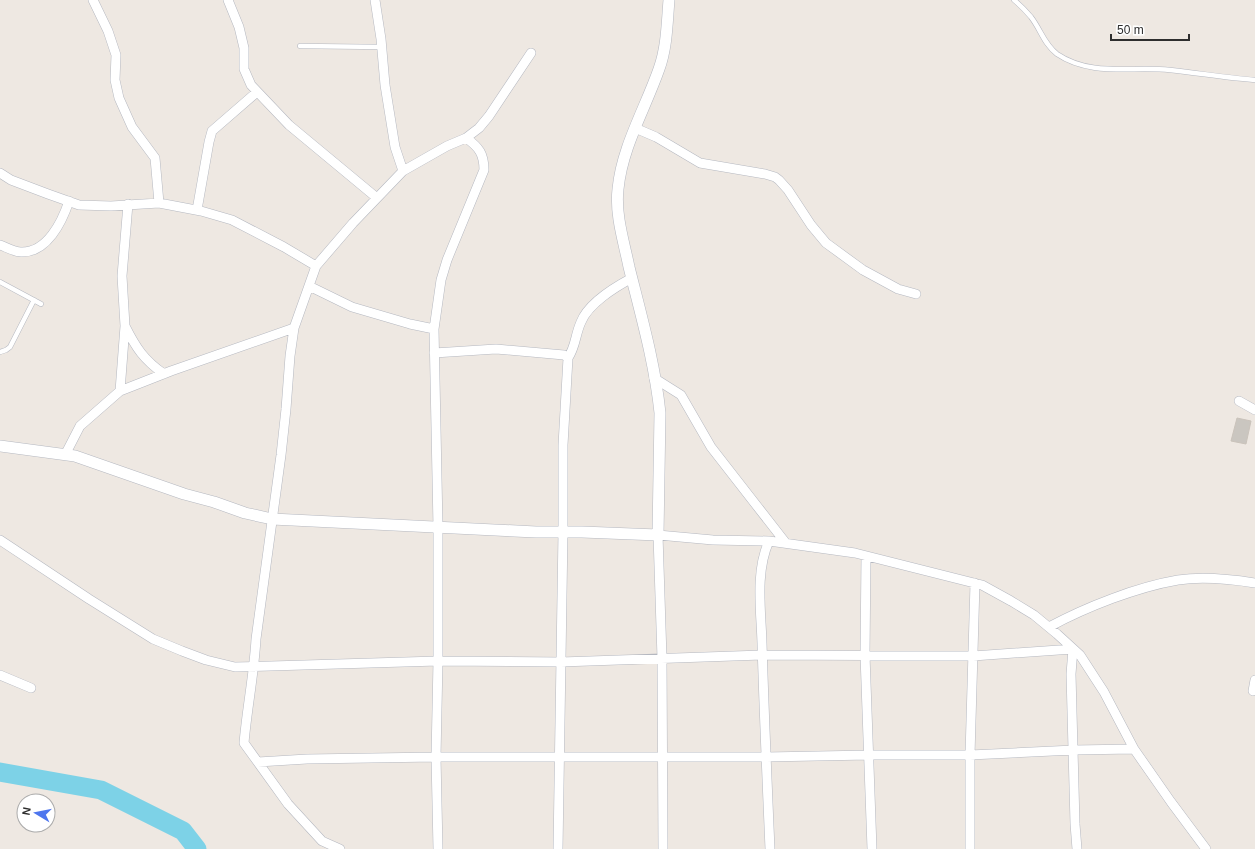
<svg xmlns="http://www.w3.org/2000/svg" width="1255" height="849" font-family="Arial,sans-serif">
	<rect width="100%" height="100%" fill="#eee8e2"/>
	<g fill="none" stroke-linecap="round" stroke-linejoin="round">
		<path stroke="#7dd2e7" stroke-width="19" d="M0,772L101,790L183,831L197,849"/>
	</g>
	<path fill="#cac6c0" stroke="#cac3bb" d="M1237,418L1251,421L1246,444L1231,441Z"/>
	<g fill="none" stroke-linecap="round" stroke-linejoin="round">
		<defs>
			<path id="service" d="M1014,0C1020,5 1026,11 1031,17C1041,30 1044,44 1057,54C1091,77 1132,66 1170,70C1199,73 1226,78 1255,80
				M300,46L382,47
				M0,282L41,304
				M0,352L6,350L10,347L34,300"/>
			<path id="minor" d="M93,0L108,31L116,55L115,80L119,98L132,127L155,158L159,203
				M228,0L239,27L244,48V69L251,85L289,125L377,198
				M375,0L381,39L385,85L395,147L403,171
				M635,128L656,137L700,163L765,174L775,177L779,180L788,190L811,225L826,243L863,270L898,289L916,294
				M0,173L11,180L48,194L79,205L111,206L159,203L201,211L232,220L284,247L316,266
				M197,210L209,142L212,131L257,92
				M0,245C6,247 14,252 21,252C47,253 62,222 69,201
				M309,286L352,307L410,324L434,329
				M125,326C136,348 144,360 164,374
				M434,353L496,349L564,355L568,358L563,445V532L558,849
				M568,358C576,346 575,335 581,322C588,304 615,287 632,278
				M654,378L681,395L711,447L785,542
				M120,391L125,326L122,276L128,204
				M1239,401L1255,410
				M65,455L80,426L120,391L171,371L294,328
				M0,540L89,599L153,639L182,651L206,660L235,667L438,661L561,662L762,655L973,656L1073,649L1071,674L1075,824L1077,849
				M769,541C755,572 761,610 762,643C764,712 767,780 770,849
				M866,556L865,655L872,849
				M1049,627C1086,607 1137,587 1178,580C1204,576 1230,579 1255,583
				M0,675L31,688
				M1253,691L1255,680
				M258,762L307,759L436,757H766L869,755H970L1074,750L1134,749
				M340,849L322,841L288,804L244,743C247,708 254,674 256,639L281,455L286,409L290,356L294,328L316,266L353,223L403,171L447,146L466,138L479,128L489,116L531,53
				M438,849L436,757L438,661V527L434,329L441,280L447,260L484,170C484,154 479,147 466,138
				M663,849L662,658L658,535L713,540L769,541L855,553L982,585L1011,601L1034,615L1057,634L1080,655L1104,692L1134,749L1171,802L1206,849
				M970,849V755L975,583"/>
			<path id="tertiary" d="M0,446L75,456L184,494L214,502L245,513L272,519L536,532H582L658,535L660,413C655,364 641,315 629,267C624,242 615,215 618,189C622,147 645,109 659,69C667,47 667,23 669,0"/>
		</defs>
		<use href="#service" stroke="#b5b8c0" stroke-width="5.5"/>
		<use href="#minor" stroke="#b5b8c0" stroke-width="10"/>
		<use href="#tertiary" stroke="#b5b8c0" stroke-width="12"/>
		<use href="#service" stroke="#fff" stroke-width="4.5"/>
		<use href="#minor" stroke="#fff" stroke-width="9"/>
		<use href="#tertiary" stroke="#fff" stroke-width="11"/>
	</g>
	<g transform="translate(36 813) rotate(280)"><circle r="19" fill="#ffffff" stroke="#ababab"/>
	<path d="M0-3L7 15L0 10L-7 15Z" fill="#4e76ee"/>
	<text y="-6" font-size="11" font-weight="bold" text-anchor="middle" fill="#2e2e2e">N</text>
	</g>
	<path d="M1111 34v6h78v-6" fill="none" stroke="#2e2e2e" stroke-width="2"/>
	<text x="1117" y="34" font-size="12" fill="#2e2e2e" stroke="#ffffff" stroke-width="3" paint-order="stroke">50 m</text>
</svg>
